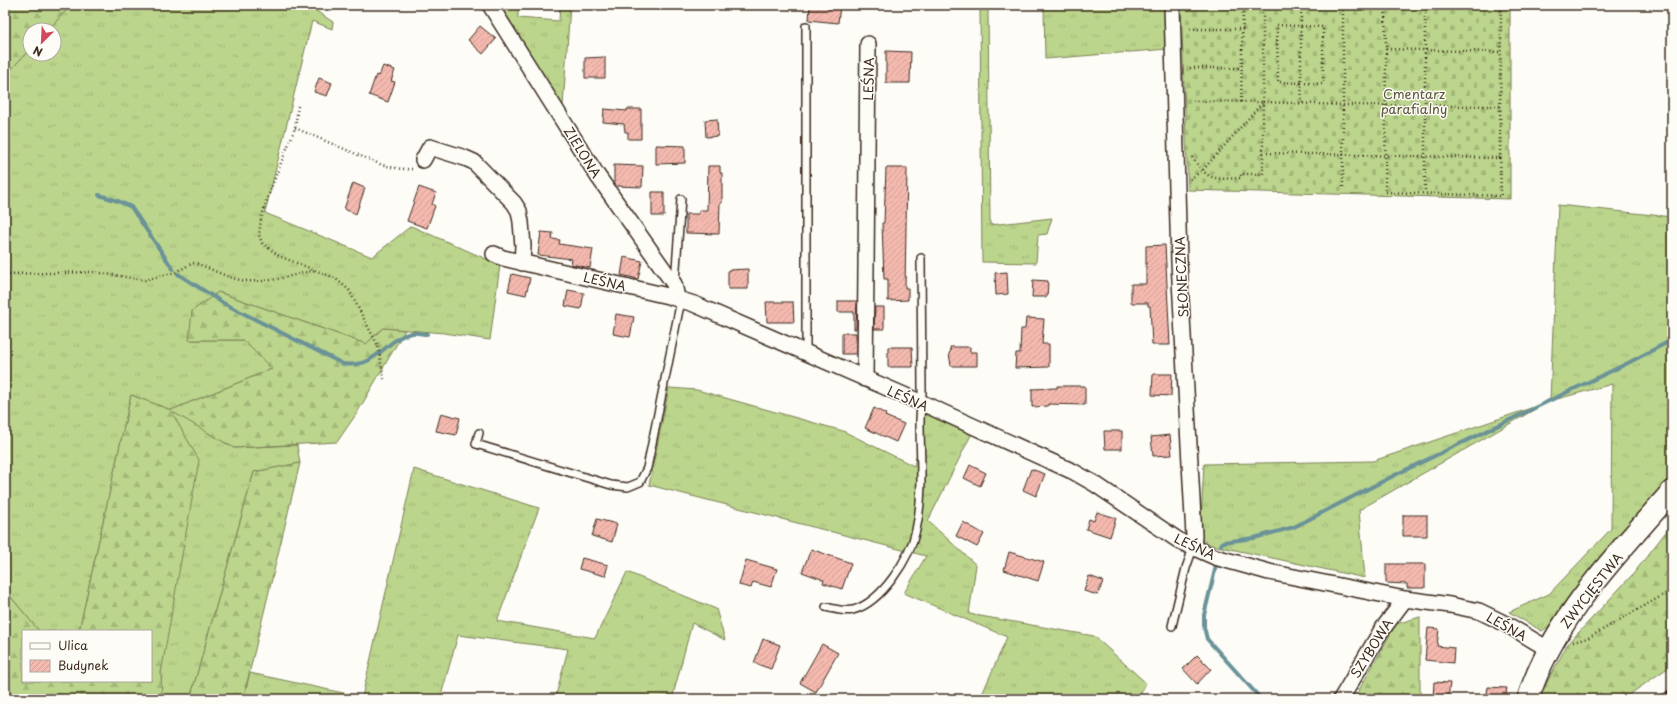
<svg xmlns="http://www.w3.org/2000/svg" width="1677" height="704" font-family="'Playpen Sans',sans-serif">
	<defs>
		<pattern id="grass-tufts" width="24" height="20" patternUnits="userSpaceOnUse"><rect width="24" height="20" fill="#bbd58c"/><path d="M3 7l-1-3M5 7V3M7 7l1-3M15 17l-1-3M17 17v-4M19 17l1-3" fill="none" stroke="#a2b778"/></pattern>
		<pattern id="forest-firs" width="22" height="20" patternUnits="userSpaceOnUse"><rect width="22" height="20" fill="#bbd58c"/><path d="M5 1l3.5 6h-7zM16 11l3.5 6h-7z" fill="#a2b778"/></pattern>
		<pattern id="cemetery-stones" width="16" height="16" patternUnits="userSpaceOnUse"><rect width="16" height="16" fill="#bbd58c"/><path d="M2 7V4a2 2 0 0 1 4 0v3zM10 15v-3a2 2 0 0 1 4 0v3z" fill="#a2b778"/></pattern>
		<pattern id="building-hatch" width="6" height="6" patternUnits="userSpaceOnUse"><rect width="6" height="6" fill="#f4b9af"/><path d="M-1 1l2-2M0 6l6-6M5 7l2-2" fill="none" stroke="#d29f96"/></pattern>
	</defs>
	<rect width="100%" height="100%" fill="#fdfcf7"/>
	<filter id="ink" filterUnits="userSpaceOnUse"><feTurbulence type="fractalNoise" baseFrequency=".025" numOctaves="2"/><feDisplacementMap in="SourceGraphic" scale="8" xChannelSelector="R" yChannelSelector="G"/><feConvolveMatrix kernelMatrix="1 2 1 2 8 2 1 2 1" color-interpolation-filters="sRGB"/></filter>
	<g filter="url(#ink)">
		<path fill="url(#grass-tufts)" stroke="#7b8055" d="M71,5H307L333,22L332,29L312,21L265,213L372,257L411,226L500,265L490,340L444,333L383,328L366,344L218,292L189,340H243L272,369L171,410L234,448L297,445L300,463L254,472L190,699H162L161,673L171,410L131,395L79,631H39L5,590V76L30,49V54H54V30H48Z
			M498,5H518V18L559,21L560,5H570L563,106L520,43Z
			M980,5H988L990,225L1052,218L1047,234L1038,235L1036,263L982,262Z
			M1044,5H1166L1168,49L1045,59Z
			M1558,205L1672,217V475L1611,548L1550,625L1542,631L1509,612L1549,594L1611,529L1612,384L1550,401Z
			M669,388L697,390L843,431L914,466L928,401L977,423L928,521L976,565L969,614L1094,636L1146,683L1138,699H980L1007,637L904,593L926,556L649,485Z
			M1546,403L1359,510L1365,578L1212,545L1200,539L1204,464L1373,461Z
			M414,469L539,508L497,621L595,638L627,572L716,609L725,640L692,623L672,699H555L568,649L458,635L440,699H243L250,673L362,697Z"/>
		<path fill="url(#forest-firs)" stroke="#7b8055" d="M5,5H71L48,30H30V49L5,76Z
			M218,292L366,344L383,328L405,330L357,413L337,442L234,448L171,411L199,460L161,673L162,699H5V590L39,631H23V681H151V631H79L131,395L171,410L272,369L243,340H189L192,311Z
			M300,463L243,699H190L254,472Z
			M1672,524V665L1623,699H1538L1567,645L1634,573Z
			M1420,617V699H1354L1396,624Z"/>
		<path fill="url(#cemetery-stones)" stroke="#7b8055" d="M1181,5H1510V199L1188,190Z"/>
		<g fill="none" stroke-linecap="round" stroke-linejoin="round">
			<path stroke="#6a9298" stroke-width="4" d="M99,195L118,201L131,207L173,269
				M178,274L223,303L343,364C378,369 386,337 412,333C416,332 423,334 427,334
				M1221,545L1223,542L1254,538L1294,527L1395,475L1628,363L1672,340
				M1216,566L1204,615V627L1207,639L1261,699"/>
		</g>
		<path fill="url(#building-hatch)" stroke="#3b2a1e" d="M810,5H840L838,23L809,20Z
			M480,26L496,39L483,54L468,40Z
			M886,51L911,52L910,83H886Z
			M605,57V78H585V58Z
			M383,66L395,70L391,81L395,82L388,102L369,95L376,75L379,76Z
			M319,78L332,83L327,96L314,92Z
			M604,109L627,111V109H641V139H628V132H625L624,124L603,122Z
			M717,119L718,136L706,137L705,120Z
			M656,145L685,146V163L656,164Z
			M614,165L643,166L642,187L616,186L614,183Z
			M708,166H720V173H722V203H720L719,234L686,233V214H699V210H707Z
			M886,168H907L905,288H908V300L888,301V279H884L882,223H884Z
			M353,183L365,188L356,214L344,209Z
			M419,187L436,193L432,204L435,206L427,228L407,221Z
			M652,192H664V216H652Z
			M541,232L553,233L552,239L560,240L559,244L593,249L590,268L571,264L572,259L538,255Z
			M1165,245L1170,345H1152L1150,306H1148V303H1131V284H1146V246Z
			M624,257L642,261L638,279L621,275Z
			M748,269V289H728V270Z
			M1007,272L1008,294L996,295L995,273Z
			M512,274L530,278L526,295L508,291Z
			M1033,280L1048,281L1047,297H1032Z
			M568,290L584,293L581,309L565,306Z
			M838,301H857L856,329H854V312H838Z
			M766,302H793L794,322H767Z
			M875,307H884V329H874Z
			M616,314L634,317L630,337L613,334Z
			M1026,318L1044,319L1042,344H1049V367L1015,368L1016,353H1020L1021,329H1025Z
			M842,333H856V354H842Z
			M888,347H912L913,367H888Z
			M950,347H970V352H977V366H951L949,353L951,351Z
			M1153,374H1172L1171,396L1152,395Z
			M1057,386H1085V405L1048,404V406L1032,407V389L1057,388Z
			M874,408L886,414L885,416L904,424L896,442L865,428Z
			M441,413L460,418L456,435L436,431Z
			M1104,431H1122V449H1105Z
			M1170,435L1172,455L1153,456L1151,437Z
			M970,465L986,473L980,486L964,478Z
			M1031,469L1045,474L1036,496L1023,490Z
			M1097,512L1116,518L1110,537L1086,529L1089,519L1094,521Z
			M1403,515H1427V536H1403Z
			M597,519L617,524L612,542L592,536Z
			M963,522L984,534L977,547L956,536Z
			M811,549L851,563L842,589L823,583L824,580L802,572Z
			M1009,552L1044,562L1038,581L1004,570Z
			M582,558L608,565L605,576L579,569Z
			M746,560L777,569L771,587L753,582L751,588L739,585Z
			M1386,564H1425V588H1407V584L1386,583Z
			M1089,576L1103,581L1098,595L1084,591Z
			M1428,628L1439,629L1437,646L1454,648L1453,663L1425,660Z
			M763,639L780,645L771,669L754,663Z
			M822,644L838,653L816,692L800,683Z
			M1197,655L1211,669L1197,684L1183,669Z
			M1434,682L1450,683L1448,699H1433Z
			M1488,687L1507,688L1505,699H1486Z"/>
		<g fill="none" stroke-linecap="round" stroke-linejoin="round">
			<defs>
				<path id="service" d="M675,282L681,199
					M806,353V26
					M479,433L476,444L611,485L628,487L640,482L647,468L681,300
					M826,607C835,609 844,612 853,610C882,602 910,558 916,530C924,495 920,457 920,422C920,411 922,402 922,391C922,347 921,303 921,258
					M1172,626L1186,568L1193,548"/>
				<path id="minor" d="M490,5L597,175L674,284L677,298
					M1172,5L1179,262L1194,536L1193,548
					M423,160L430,147L465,158L474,162L514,203L519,211L521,222L523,246L522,263
					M494,254L503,258L668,296L694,304L922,403L1074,472L1095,484L1181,542L1215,557L1269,572L1405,599L1450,605L1479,611L1506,624L1548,649
					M865,379L868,44
					M1341,699L1381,631L1405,599"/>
				<path id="secondary" d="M1528,699C1553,618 1618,554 1672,491"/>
			</defs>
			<use href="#service" stroke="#3b2a1e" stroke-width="10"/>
			<use href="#minor" stroke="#3b2a1e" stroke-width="18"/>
			<use href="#secondary" stroke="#3b2a1e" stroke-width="24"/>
			<path stroke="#3b2a1e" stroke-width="2.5" stroke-dasharray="1 3" stroke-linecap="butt" d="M1301,5V26L1277,25L1278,82L1301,83L1302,103
				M1385,5L1386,49L1385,192L1501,196C1499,132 1501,69 1501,5
				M1425,5V192
				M1470,5L1501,7
				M1301,26L1323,27V84L1301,83Z
				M1190,29H1243
				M1386,49L1502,52
				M1190,68H1242
				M1241,102L1243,5
				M1263,102L1343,105L1500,106
				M298,106L295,128L268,196L261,219L259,235L262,243L279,256L335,278L349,290L378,346L384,379
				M295,128L382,165L401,169H412
				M1263,153L1500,158
				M1192,157C1209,182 1214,179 1241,178V174H1263V5
				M1190,179L1202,171L1263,102L1193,101
				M1343,187V5
				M5,274L94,272L145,280L176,272L193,263L198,264C214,270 231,280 248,281C270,283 293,275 315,270
				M1573,642L1588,638L1672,590
				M5,696L7,699"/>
			<use href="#service" stroke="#fdfcf7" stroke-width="7"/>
			<use href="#minor" stroke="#fdfcf7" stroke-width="15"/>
			<use href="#secondary" stroke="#fdfcf7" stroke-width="21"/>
			<defs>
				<path id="rail" d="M1659,699L1672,690"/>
			</defs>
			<use href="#rail" stroke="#3b2a1e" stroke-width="4.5"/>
			<use href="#rail" stroke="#fdfcf7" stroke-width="3" stroke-dasharray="9" stroke-linecap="butt"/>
		</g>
	</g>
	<g text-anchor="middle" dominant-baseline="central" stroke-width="3" stroke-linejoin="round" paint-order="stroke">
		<g font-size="13" fill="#3b2a1e" stroke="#fdfcf7">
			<text transform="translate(868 79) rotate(-89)">LEŚNA</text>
			<text transform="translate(583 152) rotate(58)">ZIELONA</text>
			<text transform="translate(1181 277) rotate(-93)">SŁONECZNA</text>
			<text transform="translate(605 281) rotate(13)">LEŚNA</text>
			<text transform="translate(908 398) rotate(24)">LEŚNA</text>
			<text transform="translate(1195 546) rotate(25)">LEŚNA</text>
			<text transform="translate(1591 590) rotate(-52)">ZWYCIĘSTWA</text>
			<text transform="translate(1507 626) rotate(29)">LEŚNA</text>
			<text transform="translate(1371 648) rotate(-58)">SZYBOWA</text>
		</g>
		<g font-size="13" fill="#5b553a" stroke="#fdfcf7">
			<text x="1414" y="93">Cmentarz<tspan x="1414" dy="15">parafialny</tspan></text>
		</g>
	</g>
	<rect width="1677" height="704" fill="none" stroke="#fdfcf7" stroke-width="20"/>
	<rect x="10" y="10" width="1657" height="684" fill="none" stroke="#3b2a1e" stroke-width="1.5" filter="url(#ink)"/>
	<rect x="22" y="630" width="130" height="52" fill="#fdfcf7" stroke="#afa8a0"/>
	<rect x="30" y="643" width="20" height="6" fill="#fdfcf7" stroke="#afa8a0"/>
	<text x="58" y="650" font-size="12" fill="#3b2a1e">Ulica</text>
	<rect x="30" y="660" width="20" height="12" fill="url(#building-hatch)" stroke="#afa8a0"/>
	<text x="58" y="670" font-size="12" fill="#3b2a1e">Budynek</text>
	<g transform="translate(42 42) rotate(204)"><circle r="19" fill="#fdfcf7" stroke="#afa8a0"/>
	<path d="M0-3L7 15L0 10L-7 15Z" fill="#d1495b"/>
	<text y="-6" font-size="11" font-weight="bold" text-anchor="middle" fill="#3b2a1e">N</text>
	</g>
</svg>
